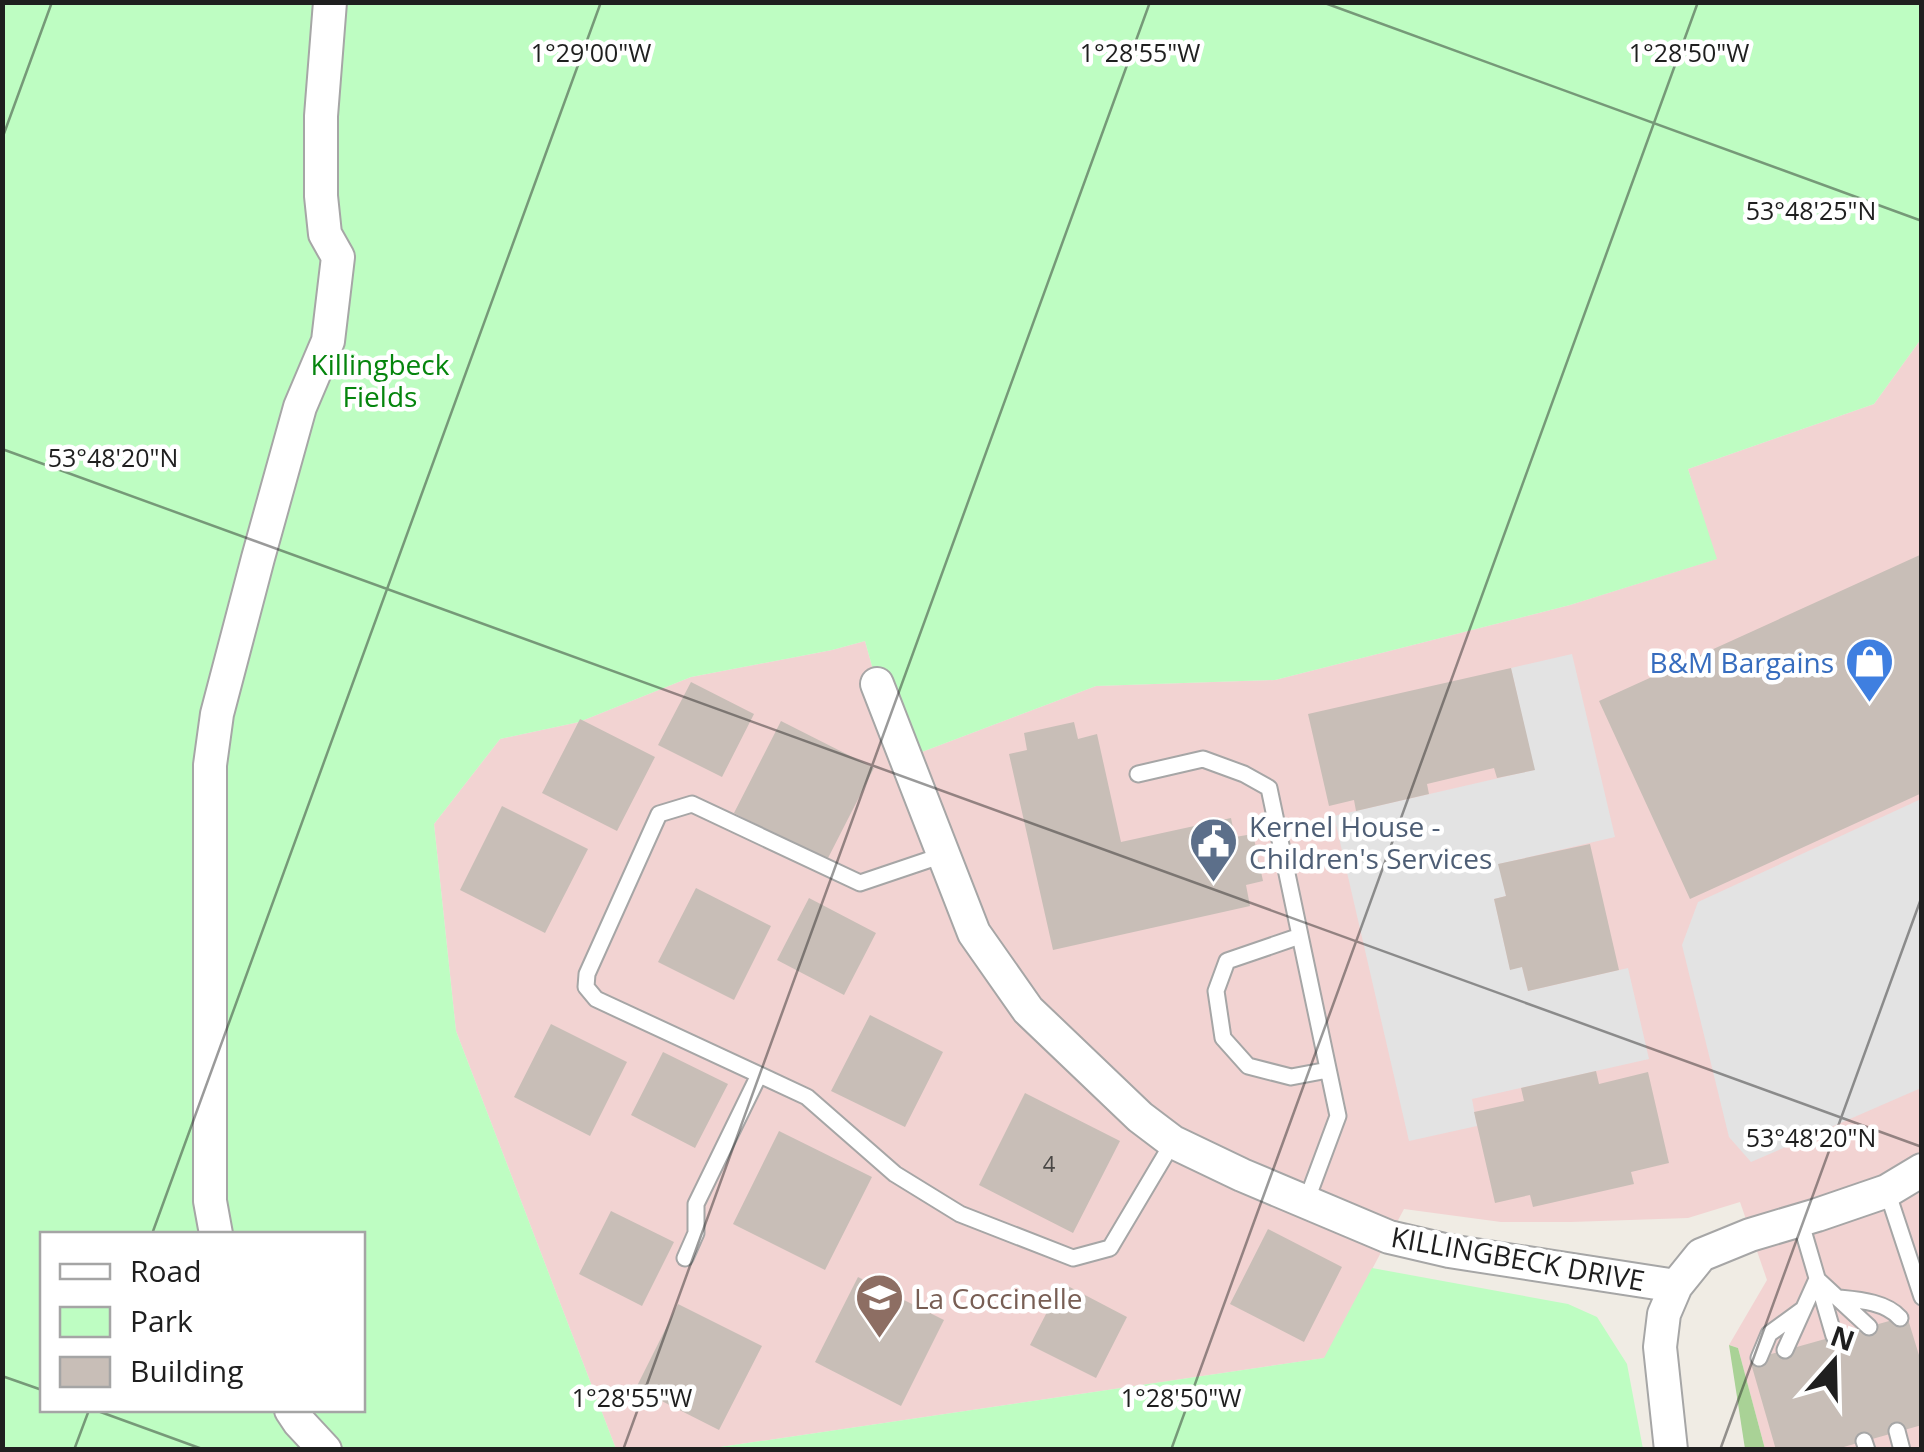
<svg xmlns="http://www.w3.org/2000/svg" width="1924" height="1452" font-family="'Open Sans',sans-serif">
	<rect width="100%" height="100%" fill="#f0ece4"/>
	<path fill="#f2d3d2" d="M1921,339V1449H1765L1738,1348L1729,1345L1767,1280L1740,1202L1688,1218L1571,1222H1501L1404,1209L1325,1358L707,1449H616L456,1031L434,824L500,739L579,722L691,677L832,650L865,641L877,684L906,758L1096,686L1275,680L1570,605L1716,559L1688,469L1874,404Z"/>
	<path fill="#a9d296" d="M1729,1345L1738,1348L1765,1449H1745Z"/>
	<path fill="#befdc2" fill-rule="evenodd" d="M3,3H1921V339L1874,404L1688,469L1717,559L1570,605L1275,680L1096,686L906,758L877,684L865,641L832,650L691,677L579,722L500,739L434,824L456,1031L616,1449L3,1450ZM42,1234H362V1410H42Z
		M1372,1268L1568,1304L1597,1317L1627,1364L1643,1449H707L1324,1358Z"/>
	<path fill="#e3e3e3" d="M1572,654L1615,837L1499,864L1506,896L1494,899L1510,969L1522,967L1528,991L1628,968L1649,1059L1472,1099L1477,1126L1409,1141L1334,816L1534,770L1511,668Z
		M1921,799V1088L1751,1162L1729,1137L1682,945L1698,902Z"/>
	<path fill="#c8beb7" d="M1922,554V793L1690,899L1599,701Z
		M1511,668L1535,770L1497,778L1494,768L1427,784L1429,794L1356,811L1354,800L1329,806L1308,714Z
		M691,682L754,714L722,777L658,745Z
		M580,719L655,757L617,831L542,793Z
		M781,721L874,768L827,860L734,813Z
		M1074,722L1078,739L1097,734L1121,842L1231,818L1235,837L1253,834L1263,881L1246,885L1250,906L1053,950L1009,754L1027,750L1024,733Z
		M502,806L588,849L545,933L460,890Z
		M1590,844L1619,970L1528,991L1522,967L1510,970L1494,899L1506,896L1498,864Z
		M696,888L771,926L734,1000L658,962Z
		M809,898L876,933L844,995L777,960Z
		M870,1015L943,1052L905,1127L831,1091Z
		M551,1024L627,1062L590,1136L514,1097Z
		M663,1052L728,1084L695,1148L631,1115Z
		M1596,1071L1599,1084L1648,1072L1669,1163L1631,1172L1634,1184L1533,1207L1530,1195L1495,1203L1474,1112L1524,1101L1521,1088Z
		M1025,1093L1120,1141L1073,1233L979,1185Z
		M779,1131L872,1177L825,1270L733,1224Z
		M611,1211L674,1242L642,1306L579,1274Z
		M1268,1229L1342,1267L1304,1342L1230,1304Z
		M858,1277L944,1320L901,1406L815,1362Z
		M1062,1283L1127,1317L1096,1378L1030,1345Z
		M678,1304L762,1346L719,1430L636,1388Z
		M1907,1316L1922,1365V1425L1833,1450H1776L1750,1360Z"/>
	<g fill="none" stroke-linecap="round" stroke-linejoin="round">
		<defs>
			<path id="lane" d="M1138,774L1203,759L1244,774L1269,788L1338,1116L1306,1202
				M943,855L860,883L692,804L659,814L587,974L586,987L596,999L807,1097L895,1174L960,1214L1073,1258L1110,1248L1173,1142
				M1300,936L1227,961L1216,991L1223,1038L1248,1066L1291,1077L1328,1070
				M1887,1191L1922,1297
				M1800,1220L1834,1336
				M685,1258L696,1233V1204L759,1075
				M1839,1298C1859,1300 1886,1302 1900,1318
				M1785,1350L1817,1279L1869,1327
				M1759,1358L1769,1334L1802,1310
				M1897,1431L1902,1450
				M1864,1441L1867,1450"/>
			<path id="street" d="M877,684L974,933L1028,1010L1140,1117L1173,1142L1242,1175L1389,1237L1449,1251L1676,1286
				M216,1234L210,1201V765L217,714L258,558L300,407L328,341L338,257L325,234L321,196V116L330,2
				M291,1410L299,1422L325,1450
				M1671,1450L1660,1347L1664,1314L1676,1286L1701,1255L1750,1235L1817,1215L1887,1191L1922,1170"/>
		</defs>
		<use href="#lane" stroke="#a6a6a6" stroke-width="19"/>
		<use href="#street" stroke="#a6a6a6" stroke-width="36"/>
		<use href="#lane" stroke="#fff" stroke-width="15"/>
		<use href="#street" stroke="#fff" stroke-width="32"/>
	</g>
	<path fill="none" stroke="#1f1f1f" stroke-width="2.5" stroke-opacity="0.45" d="M1322,2L1922,221M2,139L52,2M2,449L1922,1147M152,1234L601,2M2,1376L42,1390M95,1410L205,1450M74,1450L89,1410M623,1450L1150,2M1171,1450L1698,2M1720,1450L1922,896"/>
	<defs>
		<symbol id="shop-pin" viewBox="-11 -11 22 30"><path d="M0 17L-7.5 6A9.5 9.5 0 1 1 7.5 6Z" fill="#3f7fe0" stroke="#fff"/><path d="M-5-2.5h2.3a2.7 3.5 0 0 1 5.4 0H5L5.5 6h-11ZM-1.5-2.5h3a1.5 2.3 0 0 0-3 0Z" fill="#fff"/></symbol>
		<symbol id="civic-pin" viewBox="-11 -11 22 30"><path d="M0 17L-7.5 6A9.5 9.5 0 1 1 7.5 6Z" fill="#5c6f8a" stroke="#fff"/><path d="M-.6-6.5H3V-4.5H.6V-3L4-1V1h2V6H-6V1h2V-1L-.6-3ZM-1.2 2.5V6h2.4V2.5Z" fill="#fff"/></symbol>
		<symbol id="school-pin" viewBox="-11 -11 22 30"><path d="M0 17L-7.5 6A9.5 9.5 0 1 1 7.5 6Z" fill="#8d6e63" stroke="#fff"/><path d="M0-5L7-2L0 1L-7-2ZM-4 1L0 2.5L4 1V4Q0 6-4 4Z" fill="#fff"/></symbol>
	</defs>
	<g fill-rule="evenodd">
		<use href="#shop-pin" x="1842" y="634" width="55" height="75"/>
		<use href="#civic-pin" x="1186" y="814" width="55" height="75"/>
		<use href="#school-pin" x="852" y="1270" width="55" height="75"/>
	</g>
	<g text-anchor="middle" dominant-baseline="central" stroke-width="9" stroke-linejoin="round" paint-order="stroke">
		<g font-size="22" fill="#494745">
			<text x="1049" y="1163">4</text>
		</g>
		<g font-size="28" fill="#05850d" stroke="#fff">
			<text x="380" y="364">Killingbeck<tspan x="380" dy="32">Fields</tspan></text>
		</g>
		<g font-size="28" fill="#366cbe" stroke="#fff" text-anchor="end">
			<text x="1834" y="662">B&amp;M Bargains</text>
		</g>
		<g font-size="28" fill="#4e5e75" stroke="#fff" text-anchor="start">
			<text x="1249" y="826">Kernel House -<tspan x="1249" dy="32">Children's Services</tspan></text>
		</g>
		<g font-size="28" fill="#1f1f1f" stroke="#fff">
			<text transform="translate(1518 1258) rotate(10)">KILLINGBECK DRIVE</text>
		</g>
		<g font-size="28" fill="#785e54" stroke="#fff" text-anchor="start">
			<text x="914" y="1298">La Coccinelle</text>
		</g>
	</g>
	<g font-size="25" text-anchor="middle" fill="#1f1f1f" stroke="#fff" stroke-width="9" stroke-linejoin="round" paint-order="stroke">
		<text x="591" y="62">1°29'00"W</text>
		<text x="1140" y="62">1°28'55"W</text>
		<text x="1689" y="62">1°28'50"W</text>
		<text x="1811" y="220">53°48'25"N</text>
		<text x="113" y="467">53°48'20"N</text>
		<text x="1811" y="1147">53°48'20"N</text>
		<text x="632" y="1407">1°28'55"W</text>
		<text x="1181" y="1407">1°28'50"W</text>
	</g>
	<rect width="1924" height="1452" fill="none" stroke="#1f1f1f" stroke-width="10"/>
	<rect x="40" y="1232" width="325" height="180" fill="#ffffff" stroke="#a5a5a5" stroke-width="2.5"/>
	<rect x="60" y="1264" width="50" height="15" fill="#ffffff" stroke="#a5a5a5" stroke-width="2.5"/>
	<text x="130" y="1282" font-size="30" fill="#1f1f1f">Road</text>
	<rect x="60" y="1307" width="50" height="30" fill="#befdc2" stroke="#a5a5a5" stroke-width="2.5"/>
	<text x="130" y="1332" font-size="30" fill="#1f1f1f">Park</text>
	<rect x="60" y="1357" width="50" height="30" fill="#c8beb7" stroke="#a5a5a5" stroke-width="2.5"/>
	<text x="130" y="1382" font-size="30" fill="#1f1f1f">Building</text>
	<g transform="translate(1834 1362) rotate(20)" stroke="#ffffff" stroke-width="8" paint-order="stroke">
	<path d="M0-8L18 38L0 25L-18 38Z" fill="#1f1f1f"/>
	<text y="-15" font-size="28" font-weight="bold" text-anchor="middle" fill="#1f1f1f">N</text>
	</g>
</svg>
